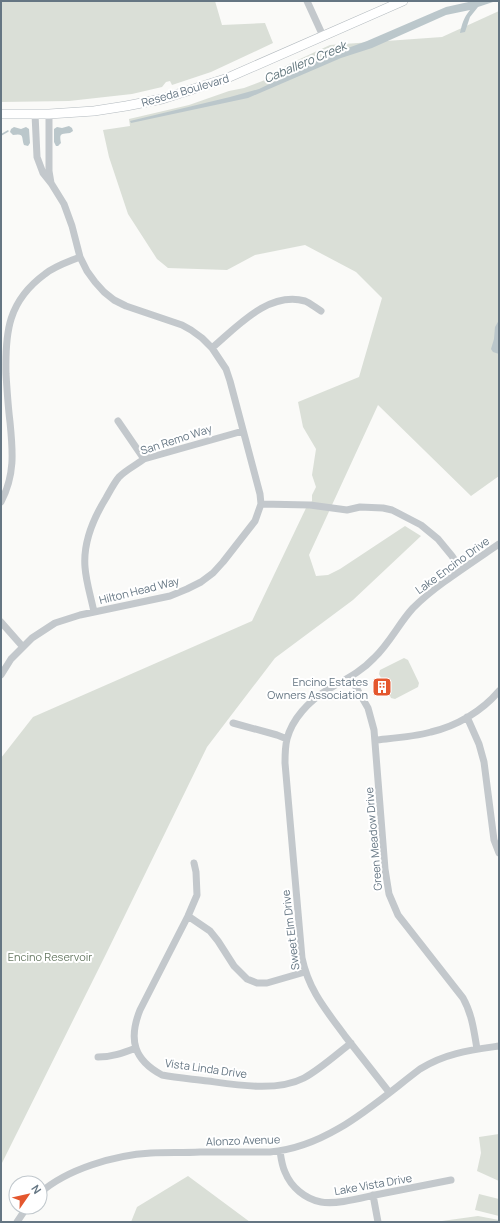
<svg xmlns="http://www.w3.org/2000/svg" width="500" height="1223" font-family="Manrope,sans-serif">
	<rect width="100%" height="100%" fill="#fafaf8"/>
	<path fill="#dadfd7" d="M1,1H215L222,25L265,23L273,43L211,72L172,85L170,81L166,82L162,87L132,94L69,101L1,102Z
		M499,11V476L471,496L378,405L309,555L316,576L328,575L340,569L405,526L421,536L353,600L275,658L207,747L107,952L1,1165V758L33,717L252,621L306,508L312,501V495L316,487L312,475L316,449L303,427L298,402L359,377L382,298L356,272L305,245L255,255L227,270L168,268L157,259L128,214L109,157L103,130L130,126L129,119L189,105L229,91L244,88L270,78L287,65L330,45L442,37Z
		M404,658L408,660L419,683L418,687L395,699L391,698L379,674L380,670Z
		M499,1134V1181L477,1171L481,1153L479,1137Z
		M188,1176L250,1222H131L137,1207Z
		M479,1194L499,1199V1216L475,1210Z
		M478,1216L499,1220V1222H442V1221Z"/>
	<path fill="#bbc7cb" d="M473,1H496L478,7L470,17L465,32L460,33C462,24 464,17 470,10L446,15L372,48L341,58L248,98L131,123L130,121L230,97L259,89L329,55L367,41L446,7Z
		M69,126L72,128L73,131L70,133C61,134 59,133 61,143L58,146H56L54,142V129L57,127L62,128Z
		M14,127L21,129L26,127L29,129L30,143L28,146L24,145C21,137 25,133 13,135L10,132L11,129Z
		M499,320V354L493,352L491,349L494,339L495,327Z"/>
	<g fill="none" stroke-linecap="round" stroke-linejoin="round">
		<path stroke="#bbc7cb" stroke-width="1.5" d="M1,135L8,131"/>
		<defs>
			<path id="secondary" d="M1,114H49L94,111L126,106L162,99L225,79L403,1"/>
		</defs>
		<use href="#secondary" stroke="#b3babf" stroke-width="10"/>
		<path stroke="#c3c8cc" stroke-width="7" d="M307,1L323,36
			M49,114V171L51,183
			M212,348C237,327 268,291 305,301C310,303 316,308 321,311
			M118,421L144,459
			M1,502C15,475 13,452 10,422C8,406 7,390 6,374C5,332 8,301 45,274C55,266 68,262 80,257
			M261,504L310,505L347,510L360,507L383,508L392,510L421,525L438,539L452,556L461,570
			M94,612C91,597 86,582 85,567C83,542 93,519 106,498C110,491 114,483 119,477C126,470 136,465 144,459L243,431
			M1,622L23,647
			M1,675L11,659L32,638L55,623L80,615L170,596L187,589L201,582L213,573L223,562L255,521L261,504L260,494L230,381L226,369L212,348L202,338L191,330L182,325L126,306L114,300L104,292L95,282L87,271L80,257L72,226L64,204L51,183L43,173L37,157L35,114
			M350,677L368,708L374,730L385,869L389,894L398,915L463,998C472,1014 474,1031 477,1049
			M467,717L479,744L484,762L494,840L499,853
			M233,723L277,735L287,739
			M375,740C394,738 413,737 431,732C457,726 482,711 499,691
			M194,863L196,872L197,895L188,916L140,1010C128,1040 134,1060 162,1075C177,1078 193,1079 208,1081C237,1085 277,1092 304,1078C319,1070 337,1054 351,1043
			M188,916L210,931L218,941L234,966L247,979L257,983H267L305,972
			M98,1057C112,1057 123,1053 136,1048
			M389,1092C375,1074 360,1055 345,1036C326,1010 309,991 302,958L285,763C285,755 285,747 287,739C292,719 309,701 327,690C344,680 360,673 374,658C390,643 399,623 413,608C423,598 433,590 444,582C462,569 480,557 499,544
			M280,1151C281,1158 282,1166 285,1172C291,1187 305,1199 321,1202C336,1205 361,1198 375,1195C400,1190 426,1185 451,1180
			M40,1193C67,1169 115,1155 151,1153C167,1152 183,1153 200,1152C223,1152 247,1152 270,1152C329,1147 375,1103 420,1069C445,1053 471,1050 499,1046
			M373,1195L378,1222
			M17,1222L27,1207"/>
		<use href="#secondary" stroke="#fff" stroke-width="9"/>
	</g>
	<defs>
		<symbol id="building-square" viewBox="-11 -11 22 22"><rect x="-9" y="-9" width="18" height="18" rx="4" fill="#e4572e" stroke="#fff"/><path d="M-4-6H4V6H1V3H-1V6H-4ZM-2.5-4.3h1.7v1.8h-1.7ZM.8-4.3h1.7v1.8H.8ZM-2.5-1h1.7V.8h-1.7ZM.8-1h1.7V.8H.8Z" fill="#fff"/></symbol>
	</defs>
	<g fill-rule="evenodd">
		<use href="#building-square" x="371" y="676" width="22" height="22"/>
	</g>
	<g text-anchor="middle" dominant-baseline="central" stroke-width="4" stroke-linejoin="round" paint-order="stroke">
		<g font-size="11" fill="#657683" stroke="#fff">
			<text transform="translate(185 90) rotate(-16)">Reseda Boulevard</text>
			<text transform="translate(176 439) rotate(-18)">San Remo Way</text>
			<text transform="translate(452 565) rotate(-36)">Lake Encino Drive</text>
			<text transform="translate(139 590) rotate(-14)">Hilton Head Way</text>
			<text transform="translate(373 839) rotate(-95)">Green Meadow Drive</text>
			<text transform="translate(290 930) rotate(-97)">Sweet Elm Drive</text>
			<text transform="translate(206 1068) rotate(8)">Vista Linda Drive</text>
			<text transform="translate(243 1140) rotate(-2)">Alonzo Avenue</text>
			<text transform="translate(373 1184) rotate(-10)">Lake Vista Drive</text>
		</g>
		<g font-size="11" fill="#657683" stroke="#fff" text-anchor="end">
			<text x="368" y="681">Encino Estates<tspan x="368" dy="13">Owners Association</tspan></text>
		</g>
		<g font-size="11" fill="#687a64" stroke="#fff">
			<text x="50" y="956">Encino Reservoir</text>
		</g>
		<g font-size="12" font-style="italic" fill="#60757c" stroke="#fff">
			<text transform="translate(305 62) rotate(-23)">Caballero Creek</text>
		</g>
	</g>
	<rect width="500" height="1223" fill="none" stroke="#657683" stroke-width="4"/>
	<g transform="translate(28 1195) rotate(56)"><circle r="19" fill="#ffffff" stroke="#c1c8cd"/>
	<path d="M0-3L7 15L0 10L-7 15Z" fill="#e4572e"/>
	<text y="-6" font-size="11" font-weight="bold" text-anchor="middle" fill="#657683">N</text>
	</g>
</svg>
